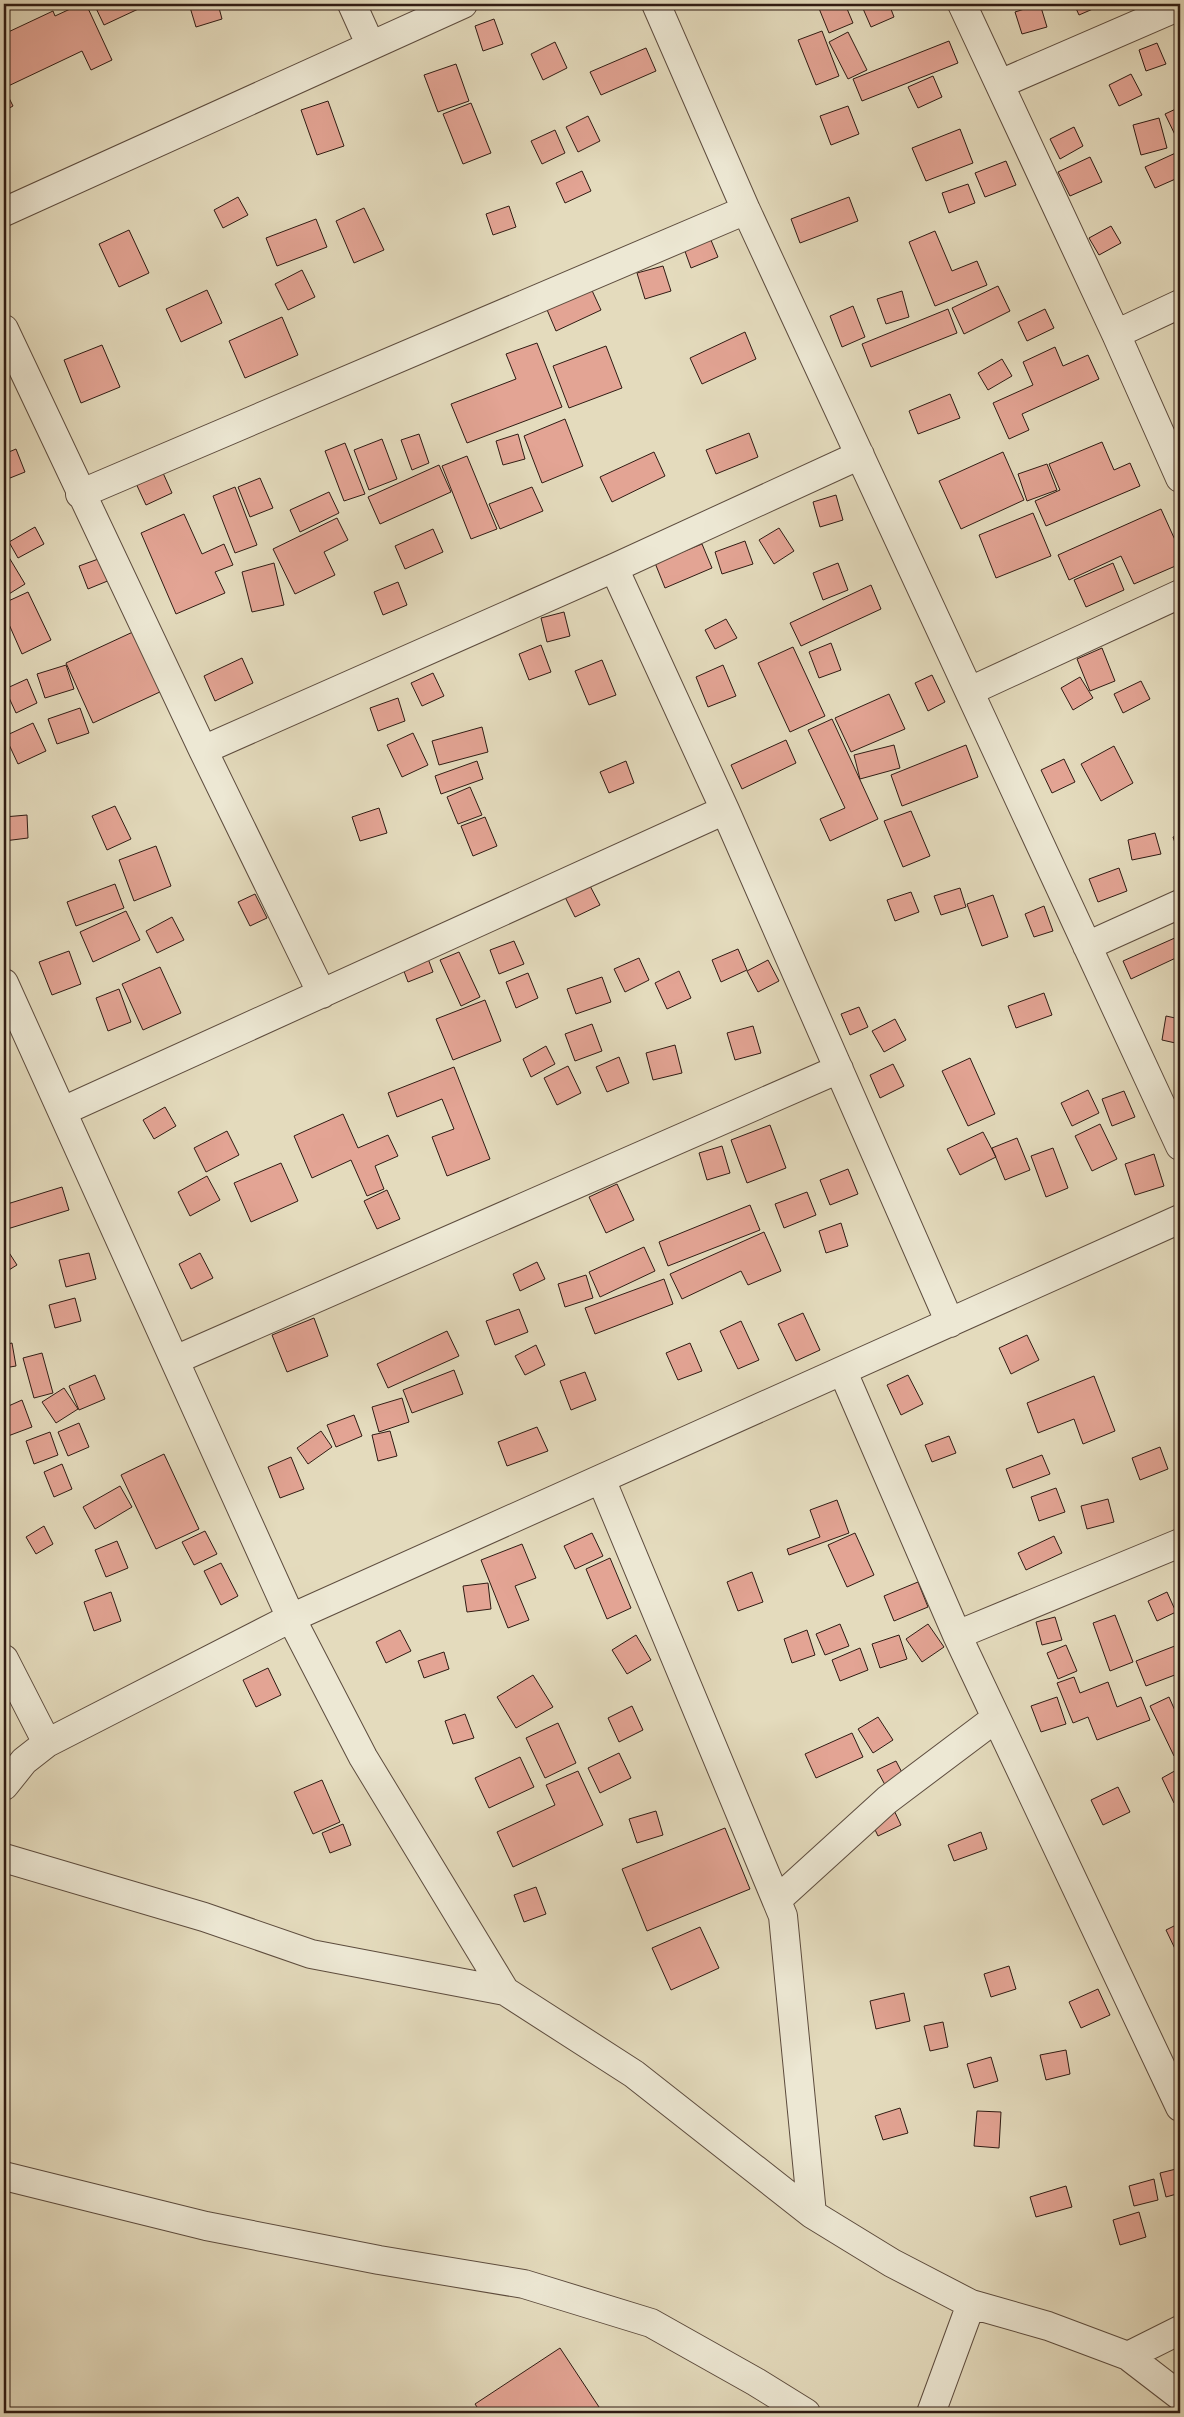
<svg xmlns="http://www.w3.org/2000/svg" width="1184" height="2417" font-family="'Libre Bodoni',serif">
	<rect width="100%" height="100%" fill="#e4dbbd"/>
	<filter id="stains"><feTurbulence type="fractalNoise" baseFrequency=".004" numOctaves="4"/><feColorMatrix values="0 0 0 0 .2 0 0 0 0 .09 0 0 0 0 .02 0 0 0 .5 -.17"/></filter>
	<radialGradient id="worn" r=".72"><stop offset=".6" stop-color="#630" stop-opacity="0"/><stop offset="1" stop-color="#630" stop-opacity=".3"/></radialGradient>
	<path fill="#e3a494" stroke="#301c14" d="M81,4H86L112,60L91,70L82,51L4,88L13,106L4,111V34L53,11L55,16Z
		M94,4H149L104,25Z
		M189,4H218L222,19L196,27Z
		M824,4H845L853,23L829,33L818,6Z
		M861,4H889L894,17L871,27Z
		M1040,4L1047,27L1022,34L1015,12Z
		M1074,4H1101L1102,5L1079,15Z
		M494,19L503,44L483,51L475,26Z
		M822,31L839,76L816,85L798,40Z
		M848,32L867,70L848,79L829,42Z
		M949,41L958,63L862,101L853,79Z
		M555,42L567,68L543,80L531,54Z
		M1157,43L1166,64L1146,71L1139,50Z
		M646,48L656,71L601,95L590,72Z
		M456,64L469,101L438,112L424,75Z
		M1131,74L1142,95L1119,106L1109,85Z
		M933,76L942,97L918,108L908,87Z
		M328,101L344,146L317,155L301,110Z
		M471,103L491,153L463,164L443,114Z
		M848,106L859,134L831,145L820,116Z
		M1180,107V140L1178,141L1165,114Z
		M588,116L600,141L578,152L566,127Z
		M1159,118L1167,148L1141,155L1133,125Z
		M1074,127L1083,146L1060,159L1050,139Z
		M960,129L973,163L926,181L912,148Z
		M555,130L565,153L542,164L531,141Z
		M1180,151V177L1155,188L1145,167Z
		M1090,157L1102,182L1070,196L1058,172Z
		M1006,161L1016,185L985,197L975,173Z
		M582,171L591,191L565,203L556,183Z
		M968,184L975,203L949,213L942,193Z
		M238,197L248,215L223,228L214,210Z
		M849,197L858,221L800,243L791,219Z
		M509,206L516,227L493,235L486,214Z
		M364,208L384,250L354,263L336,221Z
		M316,219L327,247L277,266L266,238Z
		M1111,226L1121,243L1099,255L1089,238Z
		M129,230L149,273L119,287L99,244Z
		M935,231L952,271L977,261L987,285L935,306L909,242Z
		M708,233L718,257L691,268L682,243Z
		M663,266L671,291L645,299L637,273Z
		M302,270L315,297L288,310L275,284Z
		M589,284L601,310L556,331L545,305Z
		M998,286L1010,311L964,334L952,308Z
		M207,290L222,323L181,342L166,309Z
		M902,291L909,317L886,324L877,299Z
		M853,306L865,337L842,347L830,316Z
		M948,309L957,333L871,367L862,344Z
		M1045,309L1054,328L1027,341L1018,322Z
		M282,317L298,355L245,378L229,341Z
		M745,332L756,359L702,384L690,358Z
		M537,343L562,407L467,443L451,404L516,379L506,354Z
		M102,345L120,387L81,403L64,360Z
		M606,346L622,388L569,408L553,366Z
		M1055,347L1063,366L1088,355L1099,379L1022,414L1029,430L1009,439L993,403L1033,385L1023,362Z
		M1002,359L1012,376L988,390L978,373Z
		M950,394L960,418L918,434L909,411Z
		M565,419L583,466L542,483L524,436Z
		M749,433L758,457L716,474L706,450Z
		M419,434L429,463L412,470L401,440Z
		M518,434L525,459L503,465L496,441Z
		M382,439L397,479L369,490L354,450Z
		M1102,442L1114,470L1130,463L1140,486L1046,526L1035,501L1060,490L1049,464Z
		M345,443L365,494L344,501L325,451Z
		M16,449L25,472L5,480L4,454Z
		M654,452L665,476L612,502L600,477Z
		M1003,452L1024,500L961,529L939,481Z
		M467,456L497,529L471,539L442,466Z
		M159,464L172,493L146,505L133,477Z
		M1047,464L1057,490L1027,501L1018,474Z
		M439,465L451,492L380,524L368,497Z
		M260,478L273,508L250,517L238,487Z
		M235,487L257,545L235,553L213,496Z
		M532,487L543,511L500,529L489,504Z
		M329,492L339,513L300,532L290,510Z
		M836,495L843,520L820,527L813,502Z
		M1161,509L1180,551V564L1134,584L1121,556L1069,580L1058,555Z
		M1033,513L1051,556L996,578L979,535Z
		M184,514L202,554L224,544L233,565L215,572L225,593L176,614L141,533Z
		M337,518L348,540L324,552L335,575L295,594L273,549Z
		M35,527L44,544L18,558L9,542Z
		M779,528L794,551L774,564L759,540Z
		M433,529L443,552L405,569L395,546Z
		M745,541L753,564L722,574L715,552Z
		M702,544L712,568L665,588L655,563Z
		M4,549L25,584L4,597Z
		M101,558L110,580L88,589L79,566Z
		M274,563L284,605L252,612L242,572Z
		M838,563L848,590L823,600L813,573Z
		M1113,563L1124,590L1086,607L1074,580Z
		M398,582L407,605L383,615L374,592Z
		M871,585L881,609L801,646L790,623Z
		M28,592L51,640L22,654L4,613V603Z
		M564,612L570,636L547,642L541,618Z
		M726,619L737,638L715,649L705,630Z
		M135,631L162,691L93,723L66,663Z
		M831,643L841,670L819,678L809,652Z
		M541,645L551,672L529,680L519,654Z
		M793,647L825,716L790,732L758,663Z
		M1102,648L1115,681L1090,691L1077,659Z
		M242,658L253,683L215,701L204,676Z
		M602,660L616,695L589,705L575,671Z
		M66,665L74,689L45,698L37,674Z
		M723,665L736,696L708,707L696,677Z
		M433,673L444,696L422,706L411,683Z
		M932,675L945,702L928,711L915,683Z
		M1080,677L1093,698L1073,710L1061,688Z
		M27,679L37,703L16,713L5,689Z
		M1141,681L1150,699L1123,713L1114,694Z
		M889,694L905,729L851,752L835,718Z
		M398,698L405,721L378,731L370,708Z
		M80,708L89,733L57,744L48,719Z
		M832,719L878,819L830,841L820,819L845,808L808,730Z
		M33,723L46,751L18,764L5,736Z
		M482,727L488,752L439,765L432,741Z
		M413,733L428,765L402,777L387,745Z
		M786,740L796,763L742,789L731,765Z
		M894,745L900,768L860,779L854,755Z
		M966,745L978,777L902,806L891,775Z
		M1114,746L1133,783L1101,801L1081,764Z
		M1064,759L1075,782L1052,793L1041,770Z
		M477,761L483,779L441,794L435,776Z
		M626,761L634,783L609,793L600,772Z
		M470,787L482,815L458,824L447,797Z
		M115,806L131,839L107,850L92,816Z
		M379,808L387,833L360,841L352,817Z
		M911,811L930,856L903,867L884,821Z
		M27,815L28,838L4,841V817Z
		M485,817L497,846L473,856L461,826Z
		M1155,833L1161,854L1132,860L1128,840Z
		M1180,834V857L1173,837Z
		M156,846L171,886L134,901L119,860Z
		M1119,868L1127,891L1098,902L1089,879Z
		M115,884L124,908L76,926L67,902Z
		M589,884L600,905L575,917L565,897Z
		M960,888L966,907L941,915L934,896Z
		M911,892L919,912L895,921L887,900Z
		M255,894L267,918L250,926L238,902Z
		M993,895L1008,937L982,946L967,904Z
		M1044,906L1053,931L1034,937L1025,914Z
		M126,911L140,940L93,962L80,932Z
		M172,917L184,940L157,953L146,931Z
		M1177,937L1180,945V956L1131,979L1123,961Z
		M514,941L524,964L499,974L490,950Z
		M424,948L433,972L408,982L399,958Z
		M738,949L747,970L721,982L712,960Z
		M69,951L81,984L52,995L39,962Z
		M459,952L480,997L461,1006L440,960Z
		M639,958L649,980L625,992L614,969Z
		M768,960L779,981L758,992L747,971Z
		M160,967L181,1013L143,1030L122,984Z
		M679,971L691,998L667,1009L655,983Z
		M528,973L538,998L516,1008L506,982Z
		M602,977L611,1002L576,1014L567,989Z
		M119,989L131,1022L108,1031L96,998Z
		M1044,993L1052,1015L1016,1028L1008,1006Z
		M485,1000L501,1041L453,1060L436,1019Z
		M859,1007L868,1027L850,1035L841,1014Z
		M1166,1016L1180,1019V1044L1162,1040Z
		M895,1019L906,1040L884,1052L872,1031Z
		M592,1024L602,1051L575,1061L565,1034Z
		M753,1026L761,1053L735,1060L727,1033Z
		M675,1045L682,1073L653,1080L646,1053Z
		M546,1046L555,1064L531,1077L523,1059Z
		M619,1057L629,1083L607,1092L596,1067Z
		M970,1058L995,1114L968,1126L942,1071Z
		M893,1064L904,1086L880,1098L870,1075Z
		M568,1066L581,1093L557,1105L544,1078Z
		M454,1067L490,1159L447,1176L432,1137L454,1129L442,1099L397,1117L388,1093Z
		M1088,1090L1099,1113L1072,1126L1061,1103Z
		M1124,1091L1135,1117L1112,1126L1102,1099Z
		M165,1107L176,1126L154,1139L143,1120Z
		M343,1114L358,1148L388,1135L398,1156L375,1166L384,1189L367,1196L351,1160L312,1178L294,1136Z
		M1100,1124L1117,1159L1092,1171L1075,1136Z
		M770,1125L786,1168L747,1183L731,1140Z
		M227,1131L239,1155L206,1172L194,1148Z
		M983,1132L996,1157L960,1175L947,1149Z
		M1017,1138L1030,1170L1005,1180L992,1148Z
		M722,1146L730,1173L707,1180L699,1153Z
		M1053,1148L1068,1188L1046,1197L1031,1156Z
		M1154,1154L1164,1186L1135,1195L1125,1164Z
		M281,1163L298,1201L251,1222L234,1183Z
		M848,1169L858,1194L830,1205L820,1180Z
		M207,1176L220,1200L190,1216L178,1192Z
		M617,1184L634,1220L606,1233L589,1197Z
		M62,1187L69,1210L4,1230V1205Z
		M387,1190L400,1219L377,1229L364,1201Z
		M807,1192L816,1215L784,1228L775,1204Z
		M750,1205L760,1230L668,1266L659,1242Z
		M841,1223L848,1246L826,1253L819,1231Z
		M764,1232L781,1271L748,1285L741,1271L682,1299L670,1274Z
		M644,1247L655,1271L600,1297L589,1272Z
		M8,1251L17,1265L4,1273V1254Z
		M89,1253L96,1279L66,1287L59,1260Z
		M200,1253L213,1278L191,1289L179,1264Z
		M537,1262L545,1279L520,1291L513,1274Z
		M586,1275L593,1298L565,1307L558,1284Z
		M664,1279L673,1304L595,1334L585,1308Z
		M75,1298L81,1321L55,1328L49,1305Z
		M519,1309L528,1332L495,1345L486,1321Z
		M803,1313L820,1350L796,1361L778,1324Z
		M314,1318L328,1356L287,1372L272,1335Z
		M741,1321L759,1360L738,1369L720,1331Z
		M447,1331L459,1356L388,1388L377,1364Z
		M1027,1335L1039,1360L1011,1374L999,1348Z
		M12,1343L16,1366L4,1368V1345Z
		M690,1343L702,1371L678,1380L666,1353Z
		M536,1345L545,1365L525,1375L515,1356Z
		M42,1353L53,1393L34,1398L23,1358Z
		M454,1370L463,1394L412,1413L403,1390Z
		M585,1372L596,1400L571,1410L560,1381Z
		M95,1375L105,1399L79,1410L69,1386Z
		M908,1375L923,1404L901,1415L887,1385Z
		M1094,1376L1115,1431L1083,1444L1074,1419L1038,1433L1027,1403Z
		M64,1388L78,1409L56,1423L42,1402Z
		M402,1398L409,1422L379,1432L372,1407Z
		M22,1400L32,1427L8,1436L4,1424V1408Z
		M354,1415L362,1436L336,1447L327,1425Z
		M79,1423L89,1447L68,1456L58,1432Z
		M537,1427L548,1451L507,1466L498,1442Z
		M321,1431L332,1447L308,1464L297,1448Z
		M390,1431L397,1456L378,1461L372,1435Z
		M50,1432L58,1455L34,1464L26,1441Z
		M949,1436L956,1453L932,1462L925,1445Z
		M1160,1447L1168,1469L1140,1480L1132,1458Z
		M164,1454L199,1529L156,1549L121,1475Z
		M1042,1455L1050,1474L1013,1488L1006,1469Z
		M291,1457L304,1489L280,1498L268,1467Z
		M62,1464L72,1489L54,1497L44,1472Z
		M120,1486L132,1507L95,1529L83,1507Z
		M1056,1488L1065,1512L1039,1521L1031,1497Z
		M1108,1499L1114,1522L1087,1529L1081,1506Z
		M837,1500L849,1533L789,1555L787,1549L820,1537L810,1510Z
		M44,1526L53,1544L36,1554L26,1537Z
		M205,1531L217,1554L194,1565L182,1542Z
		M592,1533L603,1556L575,1569L564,1546Z
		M855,1533L874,1575L847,1587L828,1545Z
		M1054,1536L1062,1553L1026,1570L1018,1553Z
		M117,1541L128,1568L106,1577L95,1550Z
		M522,1544L536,1578L515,1586L529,1620L508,1628L481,1560Z
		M610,1558L631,1608L607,1619L586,1569Z
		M221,1563L238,1596L221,1605L204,1571Z
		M752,1572L763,1602L738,1611L727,1582Z
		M918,1582L928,1607L894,1621L884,1596Z
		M488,1583L491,1609L467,1612L463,1586Z
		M111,1592L121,1621L94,1631L84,1602Z
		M1167,1592L1176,1612L1157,1621L1148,1601Z
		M1115,1615L1133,1662L1110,1671L1093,1623Z
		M1055,1617L1062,1640L1042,1645L1036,1622Z
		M840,1624L849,1646L825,1655L816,1634Z
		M928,1624L944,1647L922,1662L906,1639Z
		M400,1630L411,1651L386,1663L376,1642Z
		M807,1630L815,1655L792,1663L784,1639Z
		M636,1635L651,1660L627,1674L612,1650Z
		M899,1635L907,1659L880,1668L872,1644Z
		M1180,1644V1673L1146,1686L1136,1661Z
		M1066,1645L1077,1671L1058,1679L1047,1653Z
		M860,1648L868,1670L840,1681L832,1660Z
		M444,1652L449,1669L424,1678L418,1661Z
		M268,1668L281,1695L256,1707L243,1680Z
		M533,1675L553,1707L516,1728L497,1697Z
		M1074,1677L1080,1693L1108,1682L1117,1707L1141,1697L1150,1720L1097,1740L1088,1717L1073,1723L1057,1683Z
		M1057,1697L1066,1724L1041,1732L1031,1706Z
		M1169,1697L1180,1722V1753L1174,1756L1150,1706Z
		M632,1706L643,1730L619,1742L608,1718Z
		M465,1714L474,1738L453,1744L445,1721Z
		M878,1717L893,1740L873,1753L858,1729Z
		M558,1723L576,1763L545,1778L526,1738Z
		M852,1733L863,1757L816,1778L805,1754Z
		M619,1753L631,1778L600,1793L588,1768Z
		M520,1757L534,1787L489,1808L475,1778Z
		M896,1761L909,1786L891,1796L877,1770Z
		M1180,1768V1800L1174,1803L1162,1778Z
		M578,1771L603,1825L513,1867L497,1832L555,1805L546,1785Z
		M322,1780L340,1822L313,1834L294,1792Z
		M1118,1787L1130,1812L1103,1825L1091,1800Z
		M891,1804L901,1825L878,1836L868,1815Z
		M656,1811L663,1835L637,1843L629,1819Z
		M343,1824L351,1845L330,1853L322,1833Z
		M725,1828L750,1889L647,1931L622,1869Z
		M981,1832L987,1849L954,1861L948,1845Z
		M536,1887L546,1914L524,1922L514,1895Z
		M1180,1923V1954L1178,1955L1166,1930Z
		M700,1927L719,1968L671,1990L652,1948Z
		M1009,1966L1016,1989L991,1997L984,1974Z
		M1098,1989L1110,2015L1081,2028L1069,2002Z
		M904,1993L910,2021L876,2029L870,2001Z
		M943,2022L948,2047L930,2051L924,2026Z
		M1066,2050L1070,2074L1046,2080L1040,2055Z
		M991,2057L998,2081L974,2088L967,2064Z
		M900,2108L908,2133L883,2140L875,2116Z
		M977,2111L1001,2112L999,2148L974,2146Z
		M1180,2168V2193L1166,2197L1160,2173Z
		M1154,2179L1158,2200L1134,2206L1129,2186Z
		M1066,2186L1072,2207L1036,2217L1030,2197Z
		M1139,2212L1146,2237L1120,2245L1113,2220Z
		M560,2348L603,2413H481L475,2404Z"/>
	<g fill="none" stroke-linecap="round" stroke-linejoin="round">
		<defs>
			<path id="street" d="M352,4L370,44
				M656,4L746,210L1180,1146
				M962,4L1116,334L1180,478
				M1000,84L1180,6
				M4,212L463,4
				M4,329L203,750L322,994
				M1116,334L1180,304
				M80,494L746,210
				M614,568L725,810L950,1323
				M970,691L1180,594
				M203,750L614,568L860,455
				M1087,946L1180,904
				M4,983L291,1618L363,1757L505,1991
				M63,1111L725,810
				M175,1360L839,1069
				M843,1372L957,1635L1180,2107
				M601,1479L783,1916L812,2214
				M957,1635L1180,1543
				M4,1659L47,1743
				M4,1786L24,1761L47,1743L291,1618L1180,1219
				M4,1858L204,1917L311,1954L505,1991L634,2074L812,2214L892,2263L971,2304L1048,2326L1128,2356L1180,2396
				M777,1900L887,1800L996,1718
				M4,2176L206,2226L379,2260L524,2284L651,2323L756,2382L806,2413
				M1128,2356L1180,2330
				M931,2413L971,2304"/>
		</defs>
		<use href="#street" stroke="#5d4c3e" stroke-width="30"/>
		<use href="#street" stroke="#ede8d4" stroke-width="28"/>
	</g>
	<rect width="1184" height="2417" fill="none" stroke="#e4dbbd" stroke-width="20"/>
	<rect x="5" y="5" width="1174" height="2407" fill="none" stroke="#301c14" stroke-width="2.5"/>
	<rect x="10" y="10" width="1164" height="2397" fill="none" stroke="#301c14"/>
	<rect width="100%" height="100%" filter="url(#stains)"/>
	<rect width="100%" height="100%" fill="url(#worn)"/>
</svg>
